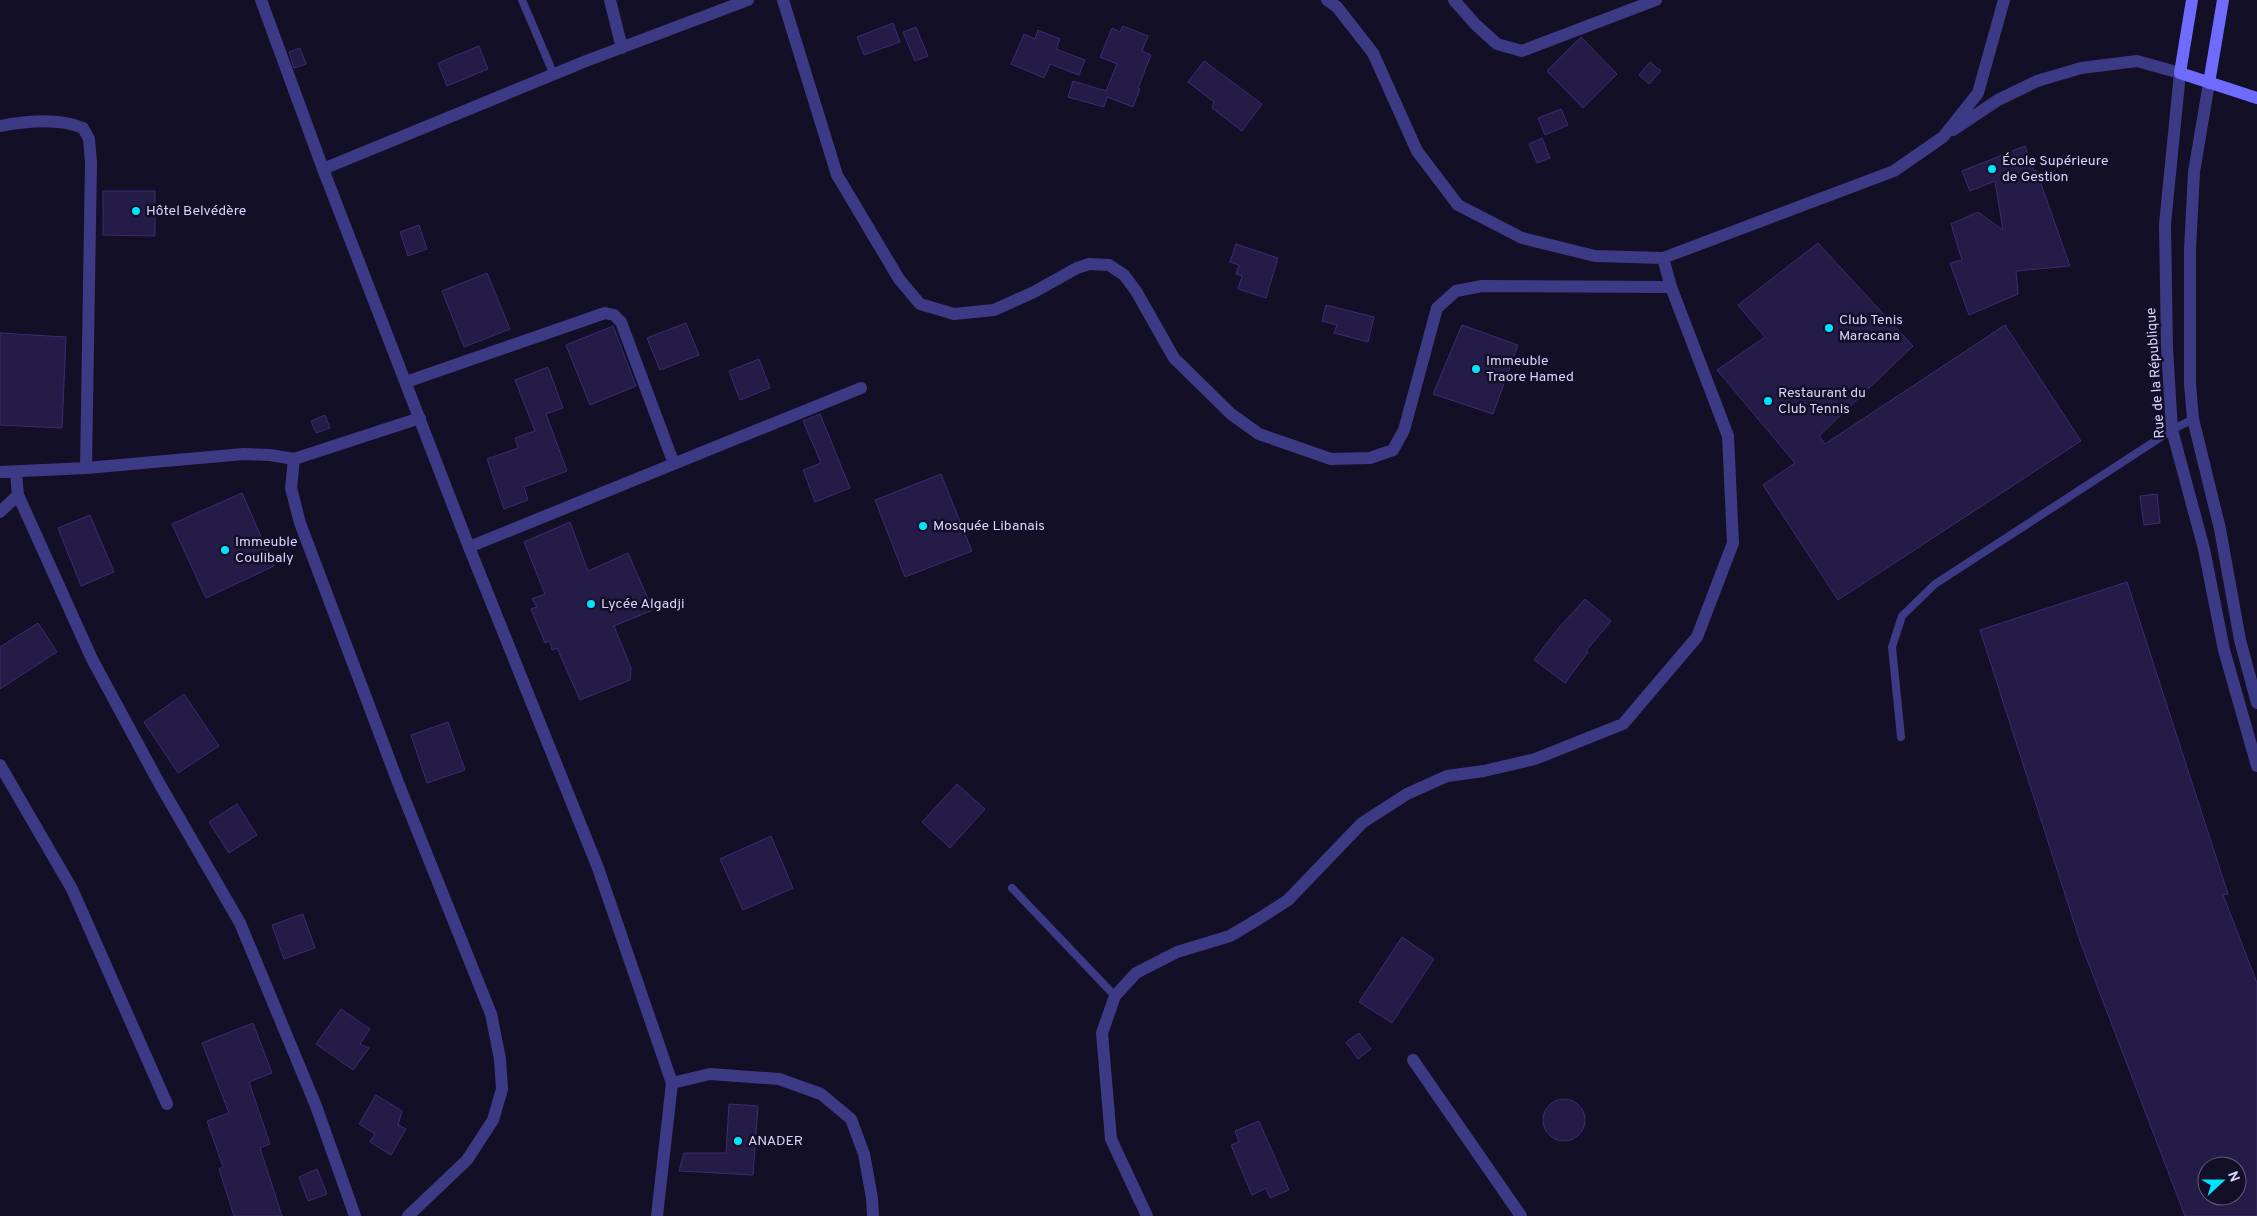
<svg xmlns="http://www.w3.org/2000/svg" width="2257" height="1216" font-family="Overpass,sans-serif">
	<rect width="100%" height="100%" fill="#130f26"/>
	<path fill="#241b47" stroke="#3b2d73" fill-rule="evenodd" d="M893,23L900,42L864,55L857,37Z
		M1123,26L1148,36L1142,51L1151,55L1138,88L1140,89L1133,107L1107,97L1104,107L1068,97L1073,81L1106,91L1117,64L1100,57L1112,28L1120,32Z
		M916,27L928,56L915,61L903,32Z
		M1038,30L1060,39L1056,49L1085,60L1079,75L1050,64L1044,78L1011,64L1024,34L1035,39Z
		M1581,37L1617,74L1583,108L1547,71Z
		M479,46L488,69L447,86L438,63Z
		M300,48L306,64L294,68L289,52Z
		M1204,61L1262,104L1242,131L1212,108L1214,102L1188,82Z
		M1650,62L1661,71L1649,84L1639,75Z
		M1561,109L1568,125L1545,135L1538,118Z
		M1542,138L1550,158L1537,163L1529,144Z
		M2025,146L2034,171L2036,170L2070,266L2016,271L2018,294L1969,315L1950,263L1962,260L1951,224L1978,212L2003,230L1995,181L1970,191L1962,171Z
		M103,191H155V236L103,235Z
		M419,225L427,249L408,256L400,232Z
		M1818,243L1913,346L1819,436L1825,444L2005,325L2081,441L1838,600L1763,485L1795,463L1717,370L1765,337L1738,305Z
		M1236,244L1278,258L1266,298L1238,289L1242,276L1236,274L1239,265L1230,262Z
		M487,273L510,329L464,347L442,291Z
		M1326,305L1374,317L1368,342L1334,333L1337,325L1322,321Z
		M686,323L699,355L660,370L647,338Z
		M1462,325L1518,345L1493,414L1433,394Z
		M613,326L636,386L590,405L566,345Z
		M0,333L66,337L62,428L0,425Z
		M759,359L770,388L740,400L729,371Z
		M548,367L563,408L546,414L567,471L524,487L528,500L504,509L487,459L518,448L515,438L535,431L515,380Z
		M820,414L850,488L815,502L803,470L821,463L803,421Z
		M325,415L330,428L316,433L311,421Z
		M941,474L972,551L905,577L875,500Z
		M242,493L274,566L206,598L172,524Z
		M2157,494L2160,523L2144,525L2140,496Z
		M90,515L114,572L81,586L58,528Z
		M570,522L588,571L628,553L653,610L614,626L631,668L630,680L580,700L557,648L552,650L550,641L545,643L531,609L537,607L532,599L545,594L524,542Z
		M2127,582L2228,894L2223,895L2257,983V1216H2185L2080,941L1980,630ZM2207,1166H2237V1196H2207Z
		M1585,599L1611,621L1586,651L1588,652L1565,683L1534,660L1557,630Z
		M38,623L57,652L0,689V647Z
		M184,694L219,746L178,773L144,722Z
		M448,722L465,770L427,783L411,735Z
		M957,784L985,809L950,848L922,822Z
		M237,804L257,835L229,853L209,822Z
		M771,836L793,888L743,910L720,859Z
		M303,914L315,948L284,959L272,925Z
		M1402,937L1434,959L1392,1023L1359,1002Z
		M341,1009L370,1029L360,1044L369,1048L353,1070L316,1044Z
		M253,1023L272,1073L249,1082L270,1144L260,1148L282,1216H234L219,1169L223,1167L207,1121L229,1113L202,1043Z
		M1359,1033L1371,1049L1358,1059L1346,1042Z
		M376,1095L402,1111L398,1125L406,1129L391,1155L370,1142L375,1134L359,1124Z
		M1543 1120a21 21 0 1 1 42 0a21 21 0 1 1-42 0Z
		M729,1104L758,1106L753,1175L679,1171L684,1153H726Z
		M1259,1121L1289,1190L1270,1198L1266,1188L1252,1195L1231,1145L1239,1142L1235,1131Z
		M317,1169L327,1194L308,1201L299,1177Z"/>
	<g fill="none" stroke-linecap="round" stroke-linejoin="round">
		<path stroke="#3d3a85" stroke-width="8" d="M522,0L554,75
			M1901,737L1892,647L1902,616L1935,584L2172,430L2193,419
			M1012,888L1115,996"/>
		<path stroke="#3d3a85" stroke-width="12" d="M610,0L622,48
			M783,0L837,175L899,279L920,304L954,314L994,310L1034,292L1077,268L1089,264L1109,265L1124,275L1136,291L1174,358L1231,414L1259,434L1331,459L1370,458L1393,450L1404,430L1437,308L1456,291L1482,286L1671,287
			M1327,0L1337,7L1373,53L1417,151L1458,205L1522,238L1595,256L1663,258L1894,171L1943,137L1978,93L2004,0
			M1454,0L1475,24L1497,44L1522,51L1656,0
			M0,126C26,121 59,118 83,128L89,139L91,162L86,468
			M1953,130L1998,100L2037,81L2081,68L2137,61L2180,73
			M323,169L586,61L748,0
			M406,382L605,313L614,315L621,322L674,464
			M294,459L291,488L300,523L399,785L491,1014L500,1059L502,1089L493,1120L467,1160L408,1216
			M0,472L86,468L244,454L270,455L294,459L420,418
			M16,473L18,495L92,659L159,783L240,923L316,1106L355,1216
			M0,512L18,495
			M469,547L861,388
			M0,765L72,889L167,1104
			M1413,1060L1521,1216
			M672,1083L710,1074L779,1079L821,1094L851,1119L864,1154L872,1198L873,1216
			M1147,1216L1111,1139L1102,1033L1115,996L1136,973L1177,952L1230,936L1260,918L1288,900L1362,823L1407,794L1447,776L1484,771L1535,759L1623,724L1697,637L1733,543L1728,436L1671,287L1663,258"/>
		<path stroke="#3d3a85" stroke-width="12" d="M261,0L323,169L469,547L598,868L672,1083L657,1216
			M2180,73L2165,224L2167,348L2172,430L2204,549L2224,650L2257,766
			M2209,83L2194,172L2190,250V384L2193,419L2220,529L2240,640L2257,703"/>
		<path stroke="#6f6bff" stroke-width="12" d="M2192,0L2180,73L2257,98
			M2209,83L2223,0"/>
	</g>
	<g fill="#00e5ff" stroke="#130f26" stroke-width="2">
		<circle cx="1992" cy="169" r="5"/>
		<circle cx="136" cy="211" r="5"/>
		<circle cx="1829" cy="328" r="5"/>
		<circle cx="1476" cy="369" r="5"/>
		<circle cx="1768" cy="401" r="5"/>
		<circle cx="923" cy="526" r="5"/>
		<circle cx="225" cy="550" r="5"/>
		<circle cx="591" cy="604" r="5"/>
		<circle cx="738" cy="1141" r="5"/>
	</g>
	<g text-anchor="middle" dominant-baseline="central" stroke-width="5" stroke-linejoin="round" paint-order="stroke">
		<g font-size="14" fill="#d9d4ff" stroke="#130f26" text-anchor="start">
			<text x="2002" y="161">École Supérieure<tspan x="2002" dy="16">de Gestion</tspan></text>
			<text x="146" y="211">Hôtel Belvédère</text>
			<text x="1839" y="320">Club Tenis<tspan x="1839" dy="16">Maracana</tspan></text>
			<text x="1486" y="361">Immeuble<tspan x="1486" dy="16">Traore Hamed</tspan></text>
			<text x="1778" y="393">Restaurant du<tspan x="1778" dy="16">Club Tennis</tspan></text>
			<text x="933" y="526">Mosquée Libanais</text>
			<text x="235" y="542">Immeuble<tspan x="235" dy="16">Coulibaly</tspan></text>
			<text x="601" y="604">Lycée Algadji</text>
			<text x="748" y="1141">ANADER</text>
		</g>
		<g font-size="14" fill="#d9d4ff" stroke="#130f26">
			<text transform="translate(2156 373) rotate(-94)">Rue de la République</text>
		</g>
	</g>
	<g transform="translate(2222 1181) rotate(69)"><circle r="24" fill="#130f26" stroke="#625e7d"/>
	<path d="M0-4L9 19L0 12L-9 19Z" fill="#00e5ff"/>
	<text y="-8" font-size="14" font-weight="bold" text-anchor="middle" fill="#d9d4ff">N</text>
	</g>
</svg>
